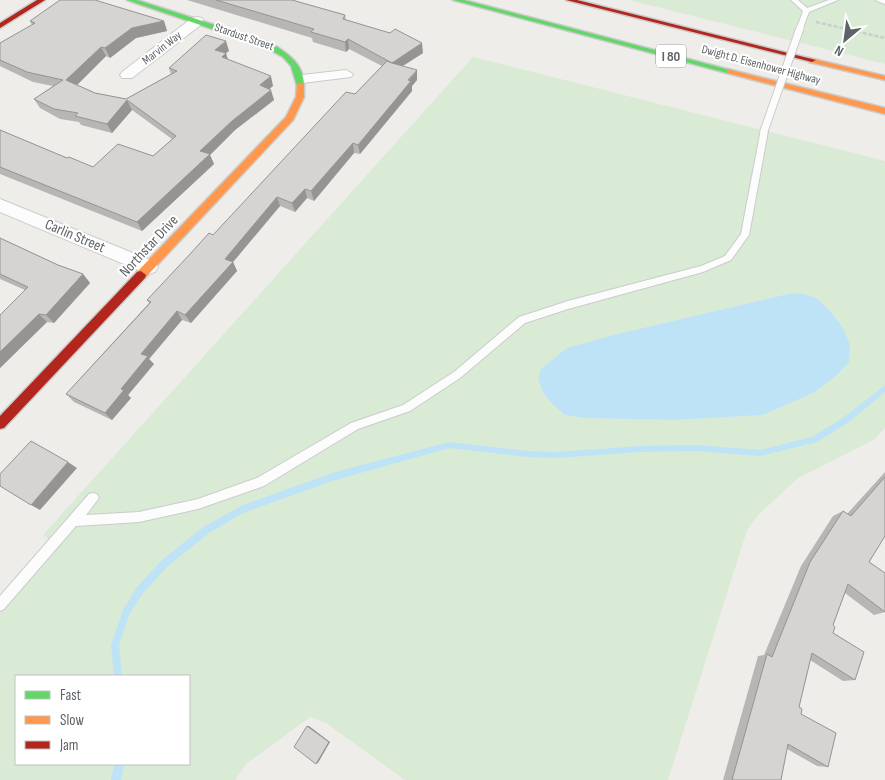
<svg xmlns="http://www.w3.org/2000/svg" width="885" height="780" font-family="'Sofia Sans Condensed',sans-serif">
	<rect width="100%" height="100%" fill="#eeede9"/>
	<path fill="#d9ead5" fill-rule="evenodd" d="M629,0H885V64Z
		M473,57L885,161V428L875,439L798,478L759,514L747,530L668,780H405L326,723L310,717L246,764L235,780H0V613L59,546L43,535ZM792,293C817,295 827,306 842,326L780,407L763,415L675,420L583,418L565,415L613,335ZM16,676H189V764H16Z"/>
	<path fill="#bee3f7" d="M792,293L804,294L816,298L830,311L842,326L850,345L849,362L837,375L815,392L763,415L675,420L583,418L565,415L551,403L543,392L538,379L541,369L567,348L613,335Z"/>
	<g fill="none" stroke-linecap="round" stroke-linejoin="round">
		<path fill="#bee3f7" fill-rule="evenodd" d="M885,385V392L849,422L817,442L760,456L696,451L640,452L556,458L527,457L449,448L332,481L243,513L209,533L168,566L143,593L129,615L119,645L122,676H114L111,645L123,610L137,587L162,560L203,527L241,506L332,473L449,442L527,451L556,452L640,446L696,445L760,450L812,437L843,418Z
			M114,764H124L121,780H111Z"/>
		<defs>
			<path id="lane" d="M791,0H798L807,8L829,0H838L809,12L803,28L800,30L797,28L803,11Z
				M875,0H885V4Z
				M761,129H764L768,131L749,235L731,260L703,272L568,309L525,323L460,378L410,411L358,429L264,486L198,509L139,522L76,526L4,609L0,611V596L89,494L93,493L97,494L99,498L86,515L139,512L198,499L257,478L351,423L403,405L454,372L519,317L568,301L701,266L725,256L741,234Z"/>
			<path id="street" d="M197,17L202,18L203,21L202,24L132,78H122L120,75L122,72L192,18Z
				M346,70L353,74L351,77L302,83L295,79L302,75Z
				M0,199L155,262L158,267L155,272L149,274L143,272L0,212Z"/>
			<path id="fast" d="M127,0H137L271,43C287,53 303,63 304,84L297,86L291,66L283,57L265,47Z
				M453,0H464L734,71L727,73Z"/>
			<path id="slow" d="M809,58L885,76V80L809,62Z
				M727,69L885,108V114L727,73Z
				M297,82L304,84V97L293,120L145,278H137L136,275L137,272L286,117L296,97Z"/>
			<path id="jam" d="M37,0H45L0,28V23Z
				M566,0H577L816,60L812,62Z
				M141,271L146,275L145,278L4,428L0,429V416L137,272Z"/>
		</defs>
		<use href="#lane" stroke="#cacccb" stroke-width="2"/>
		<use href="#street" stroke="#cacccb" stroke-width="2"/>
		<use href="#fast" stroke="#cacbca" stroke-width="3"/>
		<use href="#slow" stroke="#cacbca" stroke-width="3"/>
		<use href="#jam" stroke="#cacbca" stroke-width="3"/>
		<path stroke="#cacecb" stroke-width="2.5" stroke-dasharray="4 2" stroke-linecap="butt" d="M816,22L885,38"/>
		<use href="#lane" fill="#fcfcfc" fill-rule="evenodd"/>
		<use href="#street" fill="#fcfcfc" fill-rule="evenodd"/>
		<use href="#fast" fill="#63d668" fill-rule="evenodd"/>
		<use href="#slow" fill="#ff974d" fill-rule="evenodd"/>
		<use href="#jam" fill="#b3261e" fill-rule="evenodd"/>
		<defs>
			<path id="lane-bridge" d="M764,131L800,28"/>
		</defs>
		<use href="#lane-bridge" stroke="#cacccb" stroke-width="9" stroke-linecap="butt"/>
		<use href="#lane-bridge" stroke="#fcfcfc" stroke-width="7"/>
	</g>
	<path fill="#b7b6b5" d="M187,0H292L345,15L346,20L423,53L403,66L417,80L412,86V91L360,154L354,153L314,201L307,198L295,212L280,206L233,262L237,271L191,323L182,320L149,359L154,364L128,395L131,398L112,420L74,402L66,394L149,303L147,300L355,94L382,66L349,49L346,52L313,42L312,38Z
		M30,21H164L167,31L136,38L110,58L106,56L77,85L95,93L126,99L171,74L169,68L229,51L226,53L227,59L273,86L269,89L274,100L235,130L210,155L214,164L142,231L0,174V130L67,158L93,167L153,156L172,139L132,110L112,133L81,125L79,122L60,119L40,108L34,99L53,86L33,82L0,66V43L32,25Z
		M0,238L58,265L83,274L90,283L54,323L47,322L0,368L25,290L0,279Z
		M885,472V536L869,562L885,573V612L874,615L845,593L833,625V633L855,680L843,681L810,660L799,707L801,714L828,767L817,766L787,749L781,780H723L758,656L764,655L801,566L833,516L843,511L847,514Z"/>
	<path fill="#959493" d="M164,21L167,31L136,38L110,58L105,48L132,28Z
		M348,39L349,49L346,52L345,42Z
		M226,41L229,51L226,53L229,63L215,50Z
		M422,43L423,53L393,72L392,63Z
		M101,47L106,56L72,90L66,80Z
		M417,70V80L412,86V91L360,154L358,145Z
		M271,76L273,86L262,95L260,85Z
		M271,90L274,100L235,130L210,155L214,164L142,231L137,222L200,151L232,121Z
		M127,100L132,110L112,133L107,124Z
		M353,143L354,153L314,201L311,191Z
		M305,189L307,198L295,212L292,203Z
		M277,197L280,206L233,262L237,271L191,323L185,315L225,259Z
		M83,274L90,283L54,323L46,315Z
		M177,311L182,320L149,359L154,364L128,395L131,398L112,420L105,413L121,389L141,354Z
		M39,314L47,322L0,368V352Z
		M68,462L77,468L40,510L31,505Z
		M307,726H309L330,742L318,763L316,764Z"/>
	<path fill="#d5d4d2" stroke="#959493" d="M60,0H95L164,21L132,28L105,48L101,47L66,80L95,93L126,99L177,71L169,68L206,35L226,41L215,50L226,53L222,57L271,76L260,85L271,90L232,121L200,151L210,154L137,222L0,167V130L67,158L69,157L93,167L118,144L153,156L176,136L127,100L107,124L75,116L78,113L54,109L34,99L63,80L27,72L0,60V43L35,23L30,21Z
		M216,0H292L345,15L343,19L390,33L395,29L422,43L392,63L417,70L408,80L411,81L358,145L353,143L311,191L305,189L292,203L277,197L225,259L233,262L185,315L177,311L141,354L148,356L121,389L124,390L105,413L66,394L151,302L147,300L191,253L209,233L213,235L346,92L355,94L387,61L392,63L348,39L345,42L311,32L314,29Z
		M0,238L58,265L83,274L46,315L39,314L0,352V315L28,287L0,274Z
		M31,441L68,462L31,505L0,486V474Z
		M885,477V536L869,562L885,573V612L848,584L833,625L835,627L833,633L864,652L855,680L812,653L799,707L802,709L801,714L836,733L828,767L788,744L781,780H732L767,654L772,657L810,562L843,511L851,516Z
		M307,726L329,742L316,764L294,747Z"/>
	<g text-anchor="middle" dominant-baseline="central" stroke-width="4" stroke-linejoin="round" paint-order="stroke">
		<g font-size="12" fill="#5e6367" stroke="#fff">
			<text transform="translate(244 37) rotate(19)">Stardust Street</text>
			<text transform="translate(162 48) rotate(-38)">Marvin Way</text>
			<text transform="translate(761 65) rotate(15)">Dwight D. Eisenhower Highway</text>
		</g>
		<rect fill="#fff" stroke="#8e9295" stroke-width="1" x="656" y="44.5" width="30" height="23" rx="4"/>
		<g font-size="14" font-weight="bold" fill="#5e6367">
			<text x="671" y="56">I 80</text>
		</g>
		<g font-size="15" fill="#5e6367" stroke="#fff">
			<text transform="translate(75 236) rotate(23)">Carlin Street</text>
			<text transform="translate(149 246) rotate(-47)">Northstar Drive</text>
		</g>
	</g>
	<rect x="15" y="675" width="175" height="90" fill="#ffffff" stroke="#bfc1c2"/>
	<rect x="25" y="691" width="25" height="8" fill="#63d668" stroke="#bfc1c2"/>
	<text x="60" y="700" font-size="15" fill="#5e6367">Fast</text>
	<rect x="25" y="716" width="25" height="8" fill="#ff974d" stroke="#bfc1c2"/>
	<text x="60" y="725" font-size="15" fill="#5e6367">Slow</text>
	<rect x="25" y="741" width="25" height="8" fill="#b3261e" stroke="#bfc1c2"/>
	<text x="60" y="750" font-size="15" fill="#5e6367">Jam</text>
	<g transform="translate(845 40) rotate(209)" stroke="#ffffff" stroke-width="4" paint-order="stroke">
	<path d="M0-4L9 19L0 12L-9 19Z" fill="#5e6367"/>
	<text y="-8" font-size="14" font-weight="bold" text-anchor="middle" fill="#5e6367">N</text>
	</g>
</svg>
